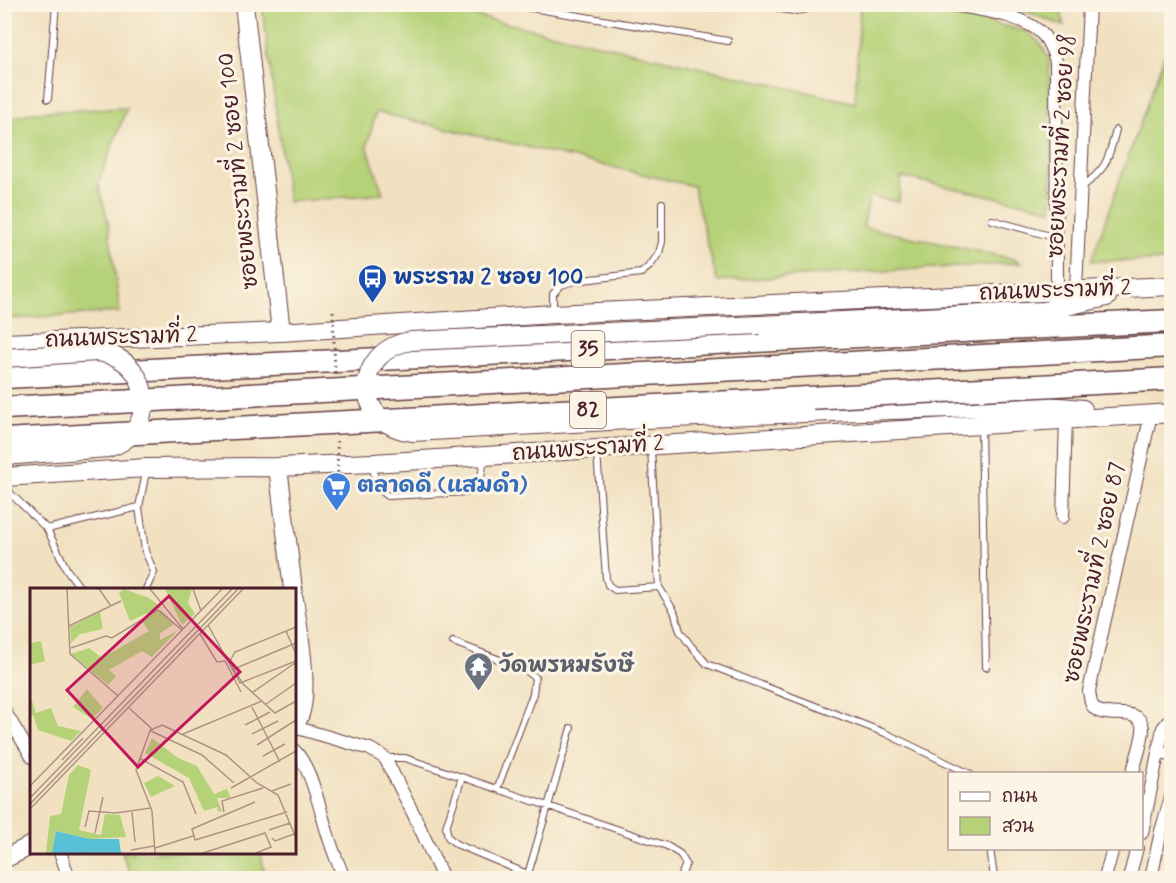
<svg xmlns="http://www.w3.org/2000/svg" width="1176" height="883" font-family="Mynerve,'Playpen Sans Thai',sans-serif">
	<rect width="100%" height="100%" fill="#fcf5e5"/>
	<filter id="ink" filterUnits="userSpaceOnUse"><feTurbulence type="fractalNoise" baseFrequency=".0167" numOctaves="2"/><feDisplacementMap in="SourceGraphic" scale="12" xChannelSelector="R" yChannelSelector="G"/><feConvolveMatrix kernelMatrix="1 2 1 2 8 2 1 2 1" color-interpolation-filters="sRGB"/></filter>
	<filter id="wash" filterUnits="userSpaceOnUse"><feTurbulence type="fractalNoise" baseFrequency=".008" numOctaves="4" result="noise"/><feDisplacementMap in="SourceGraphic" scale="24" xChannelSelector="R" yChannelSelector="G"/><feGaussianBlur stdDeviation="1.35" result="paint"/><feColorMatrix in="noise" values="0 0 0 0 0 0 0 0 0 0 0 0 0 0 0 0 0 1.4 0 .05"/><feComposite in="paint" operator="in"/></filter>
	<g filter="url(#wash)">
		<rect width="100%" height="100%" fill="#f1e1c1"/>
		<path fill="#b6d278" stroke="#807852" stroke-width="1.5" d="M262,5H427L855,103L860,5H916L1025,31L1040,43L1049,59L1052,209L901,177L899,202L870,196L863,227L1014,259L1021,263L717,281L693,186L376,112L367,146L383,194L288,202Z
			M993,5H1060L1064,26L1030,13Z
			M1171,37V261H1091Z
			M127,108L98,183L108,221L120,312L5,319V120L34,112Z
			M122,852H261L265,878H131Z"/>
	</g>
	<g filter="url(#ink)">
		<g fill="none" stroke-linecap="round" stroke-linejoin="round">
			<defs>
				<path id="lane" d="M508,4L728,41
					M767,4C784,11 801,15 817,4
					M48,99L56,4
					M1082,187C1108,167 1108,160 1116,130
					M992,220L1057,238
					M553,310V294L561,285L575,281L641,273L650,266L659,253L662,242V203
					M981,428L986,667
					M651,449L659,587L674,611L680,631L691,646L707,664L885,733L970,774
					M597,452L606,578L608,585L615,590L659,587
					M373,466C375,480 376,488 388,496L469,492C483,484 481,474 484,459
					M146,472L139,507L145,551L154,572L146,589
					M6,480L10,493L47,529L67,570L81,589
					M47,529L139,507
					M453,642L524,669L535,677L533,694L497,789
					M385,758H405L667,846L680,854L686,864L680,878
					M462,777L446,827L448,837L456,844L537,878
					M990,848L994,878
					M528,874L571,728"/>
				<path id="street" d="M947,4C974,9 1026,14 1044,36C1050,44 1053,52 1056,61L1057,291
					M1076,290L1089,4
					M1063,517L1066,419
					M4,710L32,757
					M294,727L370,749L385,758L414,815L443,878
					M294,750C312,767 321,815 329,838C333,852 339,865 344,878
					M1159,753L1172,755
					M1132,774C1135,763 1144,737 1143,728C1139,703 1102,723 1092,705C1090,701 1090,696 1089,691L1151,414
					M1142,833L1163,728L1172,717
					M60,852L69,878
					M1105,878L1113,848
					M1129,878L1137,848
					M1151,878L1161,831L1172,794"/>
				<path id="secondary" d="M244,4L281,332
					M760,325L1044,311L1107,297
					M4,343L281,332L553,314L1172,286
					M805,413L1037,405L1083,409
					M278,467L293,589
					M4,477L146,468L278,467L373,463L1172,413
					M294,599C298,629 310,690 299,717C298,720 296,722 294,725
					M4,859L32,845"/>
				<path id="highway" d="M4,377L1172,321"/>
			</defs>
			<use href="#lane" stroke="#633c42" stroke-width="8"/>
			<use href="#street" stroke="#633c42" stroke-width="14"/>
			<use href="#secondary" stroke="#633c42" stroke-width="20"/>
			<use href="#highway" stroke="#633c42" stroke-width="25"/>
			<path stroke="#633c42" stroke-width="3" stroke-dasharray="1.5 4.5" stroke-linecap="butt" d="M338,487L348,486L347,480"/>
			<use href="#lane" stroke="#fff" stroke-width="6"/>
			<use href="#street" stroke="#fff" stroke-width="12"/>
			<use href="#secondary" stroke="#fff" stroke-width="18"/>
			<use href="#highway" stroke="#fff" stroke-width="22"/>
			<defs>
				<path id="secondary-bridge" d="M760,325L411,341C351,351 353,425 413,432L646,419L805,413
					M4,358L97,352C105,353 113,355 120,359C145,374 152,410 132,433C126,441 117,445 108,448L4,456"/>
				<path id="highway-bridge" d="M4,408L1172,346
					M4,440L1172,379"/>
			</defs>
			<use href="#secondary-bridge" stroke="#633c42" stroke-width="20" stroke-linecap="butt"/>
			<use href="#highway-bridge" stroke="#633c42" stroke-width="25" stroke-linecap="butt"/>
			<path stroke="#633c42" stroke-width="3" stroke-dasharray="1.5 4.5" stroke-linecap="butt" d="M333,311L335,372
				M337,441L338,487"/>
			<use href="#secondary-bridge" stroke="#fff" stroke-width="18"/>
			<use href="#highway-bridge" stroke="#fff" stroke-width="22"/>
		</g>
	</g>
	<defs>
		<symbol id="bus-pin" viewBox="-11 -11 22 30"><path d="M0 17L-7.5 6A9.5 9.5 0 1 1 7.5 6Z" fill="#1a4fb4" stroke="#fcf5e5"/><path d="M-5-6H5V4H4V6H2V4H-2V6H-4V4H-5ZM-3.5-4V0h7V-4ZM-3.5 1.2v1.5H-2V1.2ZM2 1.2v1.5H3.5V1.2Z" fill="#fff"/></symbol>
		<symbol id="supermarket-pin" viewBox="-11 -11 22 30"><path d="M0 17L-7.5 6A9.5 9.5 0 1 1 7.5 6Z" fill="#3f7fe0" stroke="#fcf5e5"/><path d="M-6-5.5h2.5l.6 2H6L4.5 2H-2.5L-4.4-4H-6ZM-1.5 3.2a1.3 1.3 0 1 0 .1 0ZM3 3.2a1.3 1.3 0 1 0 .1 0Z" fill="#fff"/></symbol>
		<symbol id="temple-pin" viewBox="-11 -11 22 30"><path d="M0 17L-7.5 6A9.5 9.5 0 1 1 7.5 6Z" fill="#6b7280" stroke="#fcf5e5"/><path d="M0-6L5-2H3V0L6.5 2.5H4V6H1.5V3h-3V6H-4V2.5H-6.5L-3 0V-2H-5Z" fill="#fff"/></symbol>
	</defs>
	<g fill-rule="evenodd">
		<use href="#bus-pin" x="356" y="262" width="33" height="45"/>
		<use href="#supermarket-pin" x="320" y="470" width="33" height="45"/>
		<use href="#temple-pin" x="462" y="650" width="33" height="45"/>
	</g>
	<g text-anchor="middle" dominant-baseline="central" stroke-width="6" stroke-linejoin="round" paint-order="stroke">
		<g fill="#fcf5e5" stroke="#7f5f63" stroke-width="1.5">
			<rect x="571.5" y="331" width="33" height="36" rx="4.5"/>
			<rect x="570" y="392" width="36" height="36" rx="4.5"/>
		</g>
		<g font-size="21" font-weight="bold" fill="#4a1f2b">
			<text x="588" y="349">35</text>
			<text x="588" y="410">82</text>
		</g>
		<g font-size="22" fill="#4a1f2b" stroke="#fcf5e5">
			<text transform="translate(1062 146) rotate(-87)">ซอยพระรามที่ 2 ซอย 98</text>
			<text transform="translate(239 171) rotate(-96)">ซอยพระรามที่ 2 ซอย 100</text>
			<text transform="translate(1055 291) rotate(-2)">ถนนพระรามที่ 2</text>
			<text transform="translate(121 338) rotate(-2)">ถนนพระรามที่ 2</text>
			<text transform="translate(588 449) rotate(-4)">ถนนพระรามที่ 2</text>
			<text transform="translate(1095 573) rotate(-78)">ซอยพระรามที่ 2 ซอย 87</text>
		</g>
		<g font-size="22" font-weight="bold" fill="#164399" stroke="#fcf5e5" text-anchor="start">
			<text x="393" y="278">พระราม 2 ซอย 100</text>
		</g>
		<g font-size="22" font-weight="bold" fill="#366cbe" stroke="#fcf5e5" text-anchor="start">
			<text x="357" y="486">ตลาดดี (แสมดำ)</text>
		</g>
		<g font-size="22" font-weight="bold" fill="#5b616d" stroke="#fcf5e5" text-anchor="start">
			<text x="499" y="666">วัดพรหมรังษี</text>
		</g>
	</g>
	<g transform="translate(30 588)">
		<rect width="266" height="266" fill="#f1e1c1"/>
		<path d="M94,1L119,10L131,19L100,33L89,5ZM135,1H162L158,15L165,26L152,37ZM131,22L145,36L130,45V52L147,43L122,69L112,63L79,82L86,88L78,97L41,66L59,60L72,70L119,43L111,32ZM70,24L73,41L50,46L41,55L40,39ZM11,53L15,73L0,77V55ZM57,101L73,120L62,131L43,119ZM0,107L6,125L21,120L28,138L51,143L41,153L8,142L3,127L0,128ZM122,150L148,170L167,178L184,206L197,201L201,210H187L192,223L188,224L187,219L174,223L159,190L115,165ZM48,177L61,182L49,242L71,247L75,226L90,227L96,249L60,251L26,243L22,265H16L20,228L31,226L39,187ZM128,188L145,198L121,209L114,195Z" fill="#b6d278"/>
		<path d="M26,243L60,251H89L91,265H22Z" fill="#58c1d5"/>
		<path fill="none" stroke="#ae9385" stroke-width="1.5" d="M37,1L40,66L88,108M69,1L81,18M120,1L153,41M163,1L171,23M178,37L210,95L266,73M39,38L91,13M256,43L266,66M170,46L187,74L195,73L211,104M41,60L76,48L82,50L128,22L152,42M196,69L213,96L245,125L266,113M200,73L205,64L266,39M204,81L266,55M223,104L265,75M236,116L266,95M222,119L250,174M99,120L121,140L106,182L122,223L125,265M215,137L240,124M121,142L132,137L196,167L227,195L248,207L266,250M121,143L172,167L204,195M153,146L232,113M222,146L248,133M227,157L266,132M233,168L255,156M109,170L153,194L166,226M32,172L53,150M0,198L192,1M201,200L266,163M242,203L261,196M0,210L202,1M225,214L162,241L165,252L257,224M0,216L208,1M0,221L213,1M102,224L105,254M194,224L192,213L233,200M55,239L59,223L86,225L121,220M239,242L260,235M65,245L73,209M242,250L245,253L264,246M125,260L163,248M101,262L124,258M173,265L235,245L241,259L226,265"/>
		<path fill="#c2185b" fill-opacity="0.15" stroke="#c2185b" stroke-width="3" d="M139,8L210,84L108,179L37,102Z"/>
		<rect width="266" height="266" fill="none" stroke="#4a1f2b" stroke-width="3"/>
	</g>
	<rect width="1176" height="883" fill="none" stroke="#fcf5e5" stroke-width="24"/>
	<rect x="948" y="772" width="195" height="78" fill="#fcf5e5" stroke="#b59f9b" stroke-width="1.5"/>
	<rect x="960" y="792" width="30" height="9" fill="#ffffff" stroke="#b59f9b" stroke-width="1.5"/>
	<text x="1002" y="802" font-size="18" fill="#4a1f2b">ถนน</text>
	<rect x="960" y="817" width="30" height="18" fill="#b6d278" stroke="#b59f9b" stroke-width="1.5"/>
	<text x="1002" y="832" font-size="18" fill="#4a1f2b">สวน</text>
</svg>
